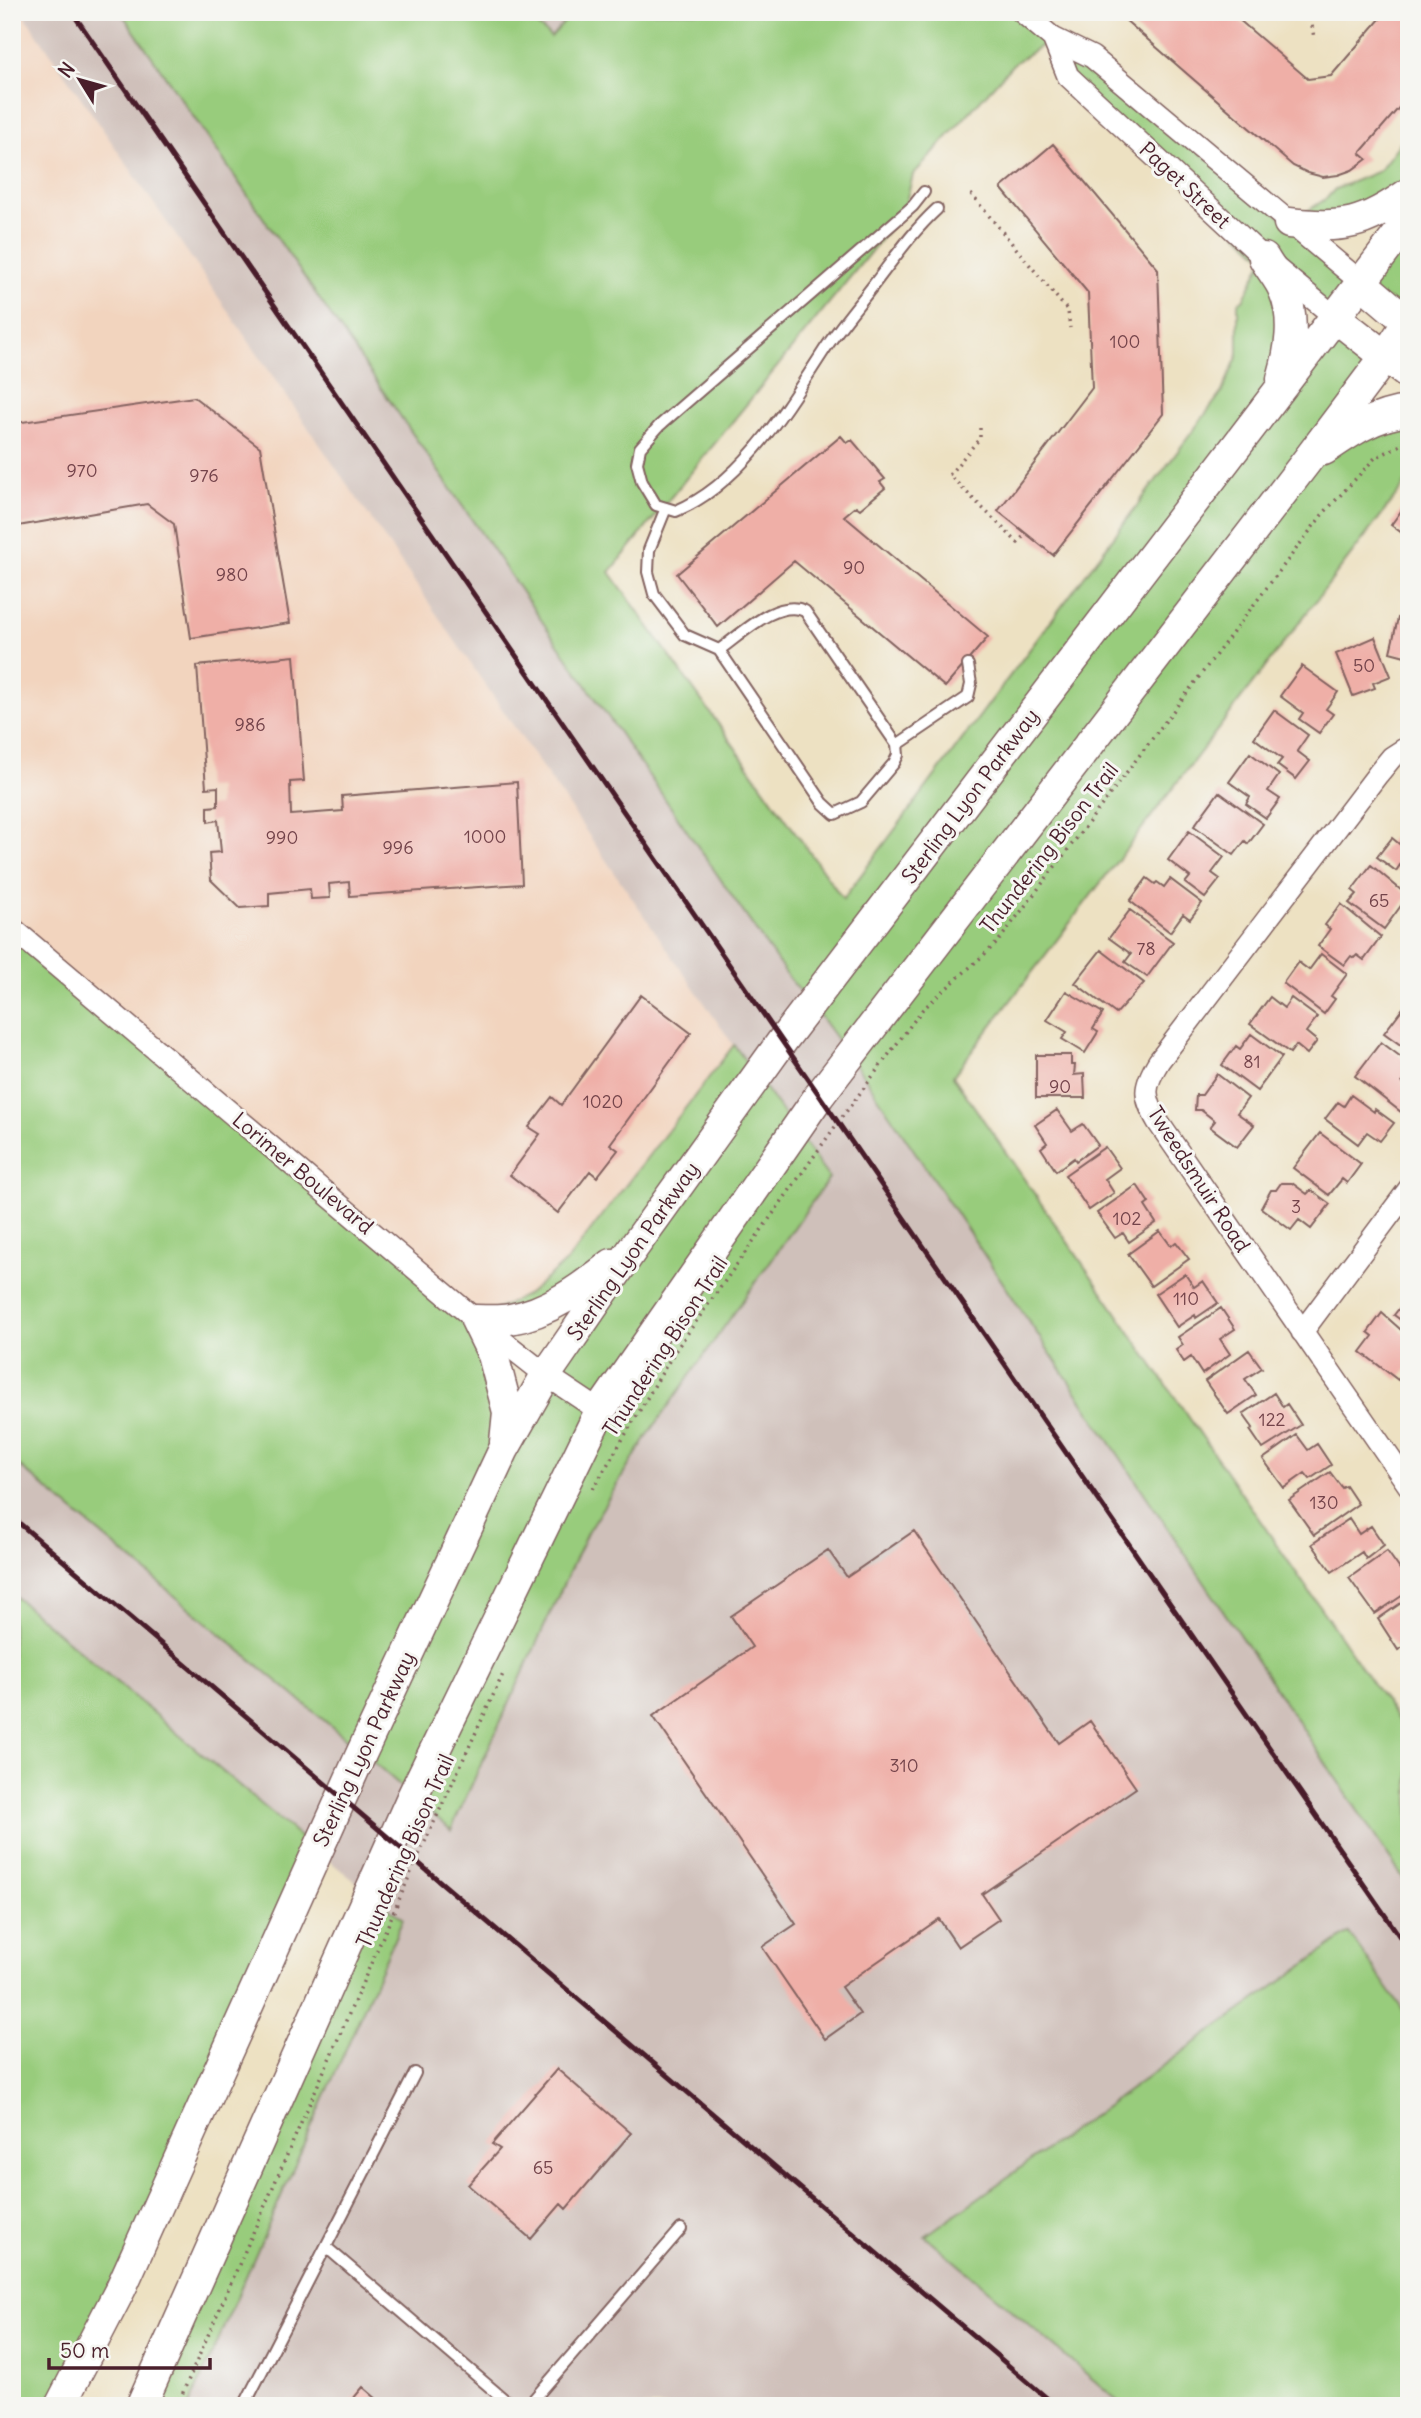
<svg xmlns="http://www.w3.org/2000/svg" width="1421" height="2418" font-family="Delius,sans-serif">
	<rect width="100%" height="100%" fill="#f6f6f2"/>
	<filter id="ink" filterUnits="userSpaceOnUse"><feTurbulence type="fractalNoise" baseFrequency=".0143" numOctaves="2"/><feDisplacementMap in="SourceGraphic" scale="14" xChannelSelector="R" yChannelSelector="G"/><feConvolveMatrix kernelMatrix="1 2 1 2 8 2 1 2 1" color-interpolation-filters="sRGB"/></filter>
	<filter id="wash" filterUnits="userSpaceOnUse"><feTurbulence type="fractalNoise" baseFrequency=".00686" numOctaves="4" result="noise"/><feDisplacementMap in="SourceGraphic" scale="28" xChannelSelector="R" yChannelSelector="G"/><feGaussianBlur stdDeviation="1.57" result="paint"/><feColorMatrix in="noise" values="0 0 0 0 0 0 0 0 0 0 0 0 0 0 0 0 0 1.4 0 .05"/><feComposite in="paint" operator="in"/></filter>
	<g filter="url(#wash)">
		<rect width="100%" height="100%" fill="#ede1c2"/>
		<path fill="#f2d4be" d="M12,12H22L27,18L734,1045L568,1260L528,1294L476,1320L12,928Z"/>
		<path fill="#cfc0ba" d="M22,12H121L788,977L811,1004L868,1082L1409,1887V2019L1348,1933L926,2235L1124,2406H189L403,1919L318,1852L12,1594V1460L362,1752L451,1830L587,1533L648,1435L795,1129L756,1078Z
			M522,12H573L551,38Z"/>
		<path fill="#98cc7c" stroke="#717654" stroke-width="2" fill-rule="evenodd" d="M121,12H522L551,37L573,12H1022L1289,223L1327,198L1335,189L1379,171L1408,132L1403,129L1409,120V193L1291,224L1362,283L1409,220V375L1385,357L1308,460L1409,411V479L953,1076L1409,1736V1887L868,1082L811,1004L788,977ZM1052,39L1068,76L1264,258L1243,300L1238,303V355L1222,392L843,899L610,572L878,243L905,206L913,175L1013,64ZM1266,260L1335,318L1291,345ZM1362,283L1407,322L1385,356L1335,317Z
			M12,928L476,1320L528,1294L568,1260L734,1045L829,1178L648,1435L587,1533L451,1830L362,1752L12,1460ZM633,1250L505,1446L508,1320Z
			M12,1594L318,1852L60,2406H12Z
			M370,1893L403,1919L189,2406H141Z
			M1349,1933L1409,2019V2406H1124L925,2236Z"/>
		<g id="blocks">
			<path fill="#efafa7" d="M1116,12H1230L1308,79L1331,76L1386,12H1409V96L1360,153L1367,159L1352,170L1338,175L1323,177L1308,173L1293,166Z
				M1053,144L1158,269L1163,414L1053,555L998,511L1092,388L1088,293L1001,188Z
				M194,397L260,447L290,623L191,638L174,524L147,504L12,527V437H17L15,423Z
				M841,436L847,443L852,440L885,479L880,482L885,488L860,509L856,506L844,516L988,637L945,687L794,561L718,627L677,574Z
				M1409,500V538L1391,525Z
				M1398,618L1409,620V651L1407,650L1405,656L1390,652Z
				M1375,637L1391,676L1373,683L1375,688L1353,696L1336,654Z
				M294,656L304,781L290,782L291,815L343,811L342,796L517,782L522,884L350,896L349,882L329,884L330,898L311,899L310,889L269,893V906L240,908L211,880L209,853L221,852L218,820L208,822V807L218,806V787L206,788L197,666Z
				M1302,666L1338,692L1326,709L1333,714L1319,733L1299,719L1303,713L1280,696Z
				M1274,710L1308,735L1297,751L1310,761L1296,779L1277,765L1282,759L1254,738Z
				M1250,753L1279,775L1268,791L1280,799L1266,818L1246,804L1250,797L1229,782Z
				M1219,792L1263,824L1248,844L1245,841L1234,855L1194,826Z
				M1189,831L1224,857L1212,873L1220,879L1205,898L1185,883L1190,877L1168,860Z
				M1392,838L1403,847L1409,839V871L1400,865L1396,871L1377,857Z
				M1371,865L1408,896L1384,929L1349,903L1357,894L1352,890Z
				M1147,878L1155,884L1157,882L1164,887L1170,879L1202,903L1190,919L1183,914L1170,932L1130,901Z
				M1341,904L1381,937L1364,960L1357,955L1354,958L1351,956L1344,965L1318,946L1330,929L1325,925Z
				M1130,910L1173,942L1147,977L1125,962L1131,954L1109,938Z
				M1101,950L1144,983L1116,1014L1075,983Z
				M1321,954L1347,974L1331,996L1335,999L1324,1014L1283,983L1298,962L1309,970Z
				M1066,991L1103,1013L1093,1029L1098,1032L1085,1053L1062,1039L1067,1032L1047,1020Z
				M641,995L691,1033L610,1144L618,1150L597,1177L590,1171L558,1213L510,1175L540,1134L529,1127L552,1097L561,1105Z
				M1270,997L1284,1008L1291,998L1317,1017L1306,1032L1317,1041L1307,1054L1296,1045L1290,1053L1250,1024Z
				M1403,1008L1409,1013V1051L1384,1033Z
				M1251,1034L1282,1057L1257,1091L1222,1065L1236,1046L1240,1049Z
				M1381,1042L1409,1063V1076L1402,1083L1409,1088V1102L1401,1112L1355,1076Z
				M1036,1055H1071V1065H1075L1074,1075L1084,1074L1085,1098H1036Z
				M1217,1074L1248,1098L1237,1113L1254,1125L1237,1147L1210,1127L1215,1121L1201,1110H1195L1196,1095H1202Z
				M1351,1095L1374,1112L1375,1109L1394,1123L1380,1141L1367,1132L1358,1144L1325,1119L1338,1102L1344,1106Z
				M1057,1110L1072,1131L1083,1124L1098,1145L1076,1161L1074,1158L1056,1171L1041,1148L1047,1143L1035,1125Z
				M1320,1133L1361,1164L1347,1183L1342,1179L1329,1195L1293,1168Z
				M1105,1147L1120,1168L1105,1179L1114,1193L1089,1210L1065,1175Z
				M1281,1183H1292L1307,1194L1311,1190L1330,1204L1311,1229L1299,1220L1291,1230L1261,1208L1271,1190H1276Z
				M1137,1185L1149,1203L1145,1206L1156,1223L1129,1242L1123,1233L1115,1238L1097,1213Z
				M1160,1231L1171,1246L1176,1242L1189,1259L1151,1286L1128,1254Z
				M1185,1274L1194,1287L1203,1281L1218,1303L1196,1318L1195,1315L1177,1327L1155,1294Z
				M1409,1296V1326L1394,1315Z
				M1221,1308L1235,1329L1220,1339L1230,1354L1202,1374L1191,1357L1184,1362L1176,1350L1183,1345L1178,1337Z
				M1382,1313L1409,1337V1366L1398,1380L1361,1352L1373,1336L1368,1332Z
				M1249,1350L1262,1368L1245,1379L1256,1395L1228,1414L1205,1381Z
				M1274,1393L1283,1407L1287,1404L1301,1425L1263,1449L1250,1430L1253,1428L1243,1414Z
				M1297,1435L1308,1450L1317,1444L1331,1465L1310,1479L1305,1473L1284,1488L1263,1459Z
				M1330,1472L1342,1488L1346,1486L1358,1504L1314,1535L1289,1500Z
				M1349,1519L1359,1534L1371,1526L1384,1545L1366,1559L1362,1552L1332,1572L1312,1544Z
				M914,1531L1059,1743L1090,1721L1136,1788L982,1894L999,1919L958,1947L939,1919L841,1987L860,2014L825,2039L762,1947L796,1924L653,1716L752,1647L731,1616L828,1550L847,1577Z
				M1387,1551L1409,1582V1591L1375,1614L1349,1578Z
				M1404,1601L1409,1608V1643L1398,1650L1378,1619Z
				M557,2069L631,2133L566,2209L561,2204L531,2239L468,2185L500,2149L492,2144Z
				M363,2387L385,2406H347Z"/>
		</g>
	</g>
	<g filter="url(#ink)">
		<use href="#blocks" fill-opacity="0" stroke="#836360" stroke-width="2"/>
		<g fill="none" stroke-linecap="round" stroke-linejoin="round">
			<defs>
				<path id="lane" d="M924,192L913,206L659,426L640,448L637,463L642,482L656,505L676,511C741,484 786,409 823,352C838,329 856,308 872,287C893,260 912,232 937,209
					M666,508L649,550L648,572L654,594L685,635L719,650L823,803L835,814L861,802L894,763L898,755L897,745L805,611C777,598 742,634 719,650
					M897,745L968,697L971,684L968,665
					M326,2247L512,2406
					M244,2406L415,2073
					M528,2406L681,2229"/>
				<path id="street" d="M1022,12L1053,38L1092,57L1362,283
					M1053,38L1068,76L1264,258L1335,317
					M1409,746L1392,757L1378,774L1159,1061C1143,1087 1143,1096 1158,1122L1409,1486
					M12,928L476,1320L546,1375L600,1411
					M1302,1332L1409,1189"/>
				<path id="secondary" d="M1289,223C1343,229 1364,225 1409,193
					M1264,258C1270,269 1280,280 1284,291C1296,319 1290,351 1282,379
					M1362,283L1409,323
					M1335,317L1409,375
					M1324,450C1350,432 1376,414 1409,411
					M505,1442L508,1412L493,1355L476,1320C487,1320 499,1321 510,1319C548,1313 582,1288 612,1264
					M60,2406L121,2288L362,1752L504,1449L546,1375L634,1247L783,1040L1409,220
					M141,2406L412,1797L600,1411L819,1096L1306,462L1385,357L1409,320"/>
			</defs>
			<use href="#lane" stroke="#836360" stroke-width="14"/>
			<use href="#street" stroke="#836360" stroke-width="24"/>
			<use href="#secondary" stroke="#836360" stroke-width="33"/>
			<path stroke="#836360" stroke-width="3.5" stroke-dasharray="2 5" stroke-linecap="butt" d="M1310,12L1314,38
				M971,194L1068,311L1070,328
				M980,428V438L949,475L1018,543L1026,533
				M593,1489L675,1351L837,1124L922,1010L997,943L1322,515L1375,458L1409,441
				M177,2406L416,1861L504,1672"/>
			<use href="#lane" stroke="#fff" stroke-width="10"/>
			<use href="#street" stroke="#fff" stroke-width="21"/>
			<use href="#secondary" stroke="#fff" stroke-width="30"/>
			<path stroke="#4a1f2b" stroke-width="5" d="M72,12L1409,1950
				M12,1517L1056,2406"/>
		</g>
	</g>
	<g text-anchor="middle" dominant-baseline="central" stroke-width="6" stroke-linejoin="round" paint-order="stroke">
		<g font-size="18" fill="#73434a">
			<text x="1125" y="341">100</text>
			<text x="82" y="470">970</text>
			<text x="204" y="475">976</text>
			<text x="854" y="567">90</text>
			<text x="232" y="574">980</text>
			<text x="1364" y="665">50</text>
			<text x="250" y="724">986</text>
			<text x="485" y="836">1000</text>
			<text x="282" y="837">990</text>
			<text x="398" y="847">996</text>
			<text x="1379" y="900">65</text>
			<text x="1146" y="948">78</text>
			<text x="1252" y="1061">81</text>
			<text x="1060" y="1086">90</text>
			<text x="603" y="1101">1020</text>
			<text x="1296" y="1206">3</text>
			<text x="1127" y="1218">102</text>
			<text x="1186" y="1298">110</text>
			<text x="1272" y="1419">122</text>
			<text x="1324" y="1502">130</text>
			<text x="904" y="1765">310</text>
			<text x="543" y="2167">65</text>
		</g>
		<g font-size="21" fill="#4a1f2b" stroke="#f6f6f2">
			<text transform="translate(1185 185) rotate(43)">Paget Street</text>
			<text transform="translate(970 796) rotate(-53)">Sterling Lyon Parkway</text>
			<text transform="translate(1049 848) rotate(-52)">Thundering Bison Trail</text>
			<text transform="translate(303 1173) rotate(40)">Lorimer Boulevard</text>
			<text transform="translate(1199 1179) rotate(57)">Tweedsmuir Road</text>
			<text transform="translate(633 1251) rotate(-55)">Sterling Lyon Parkway</text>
			<text transform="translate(665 1346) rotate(-57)">Thundering Bison Trail</text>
			<text transform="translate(364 1749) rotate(-65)">Sterling Lyon Parkway</text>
			<text transform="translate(405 1851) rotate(-66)">Thundering Bison Trail</text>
		</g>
	</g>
	<rect width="1421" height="2418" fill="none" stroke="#f6f6f2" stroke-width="42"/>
	<g transform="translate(80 80) rotate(307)" stroke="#f6f6f2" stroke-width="5" paint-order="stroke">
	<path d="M0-5L12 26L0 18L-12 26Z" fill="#4a1f2b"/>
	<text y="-10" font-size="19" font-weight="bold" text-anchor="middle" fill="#4a1f2b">N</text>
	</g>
	<path d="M49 2358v10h161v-10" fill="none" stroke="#4a1f2b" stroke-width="3.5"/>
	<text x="60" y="2358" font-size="21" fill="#4a1f2b" stroke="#f6f6f2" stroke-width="5" paint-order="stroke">50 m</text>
</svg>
